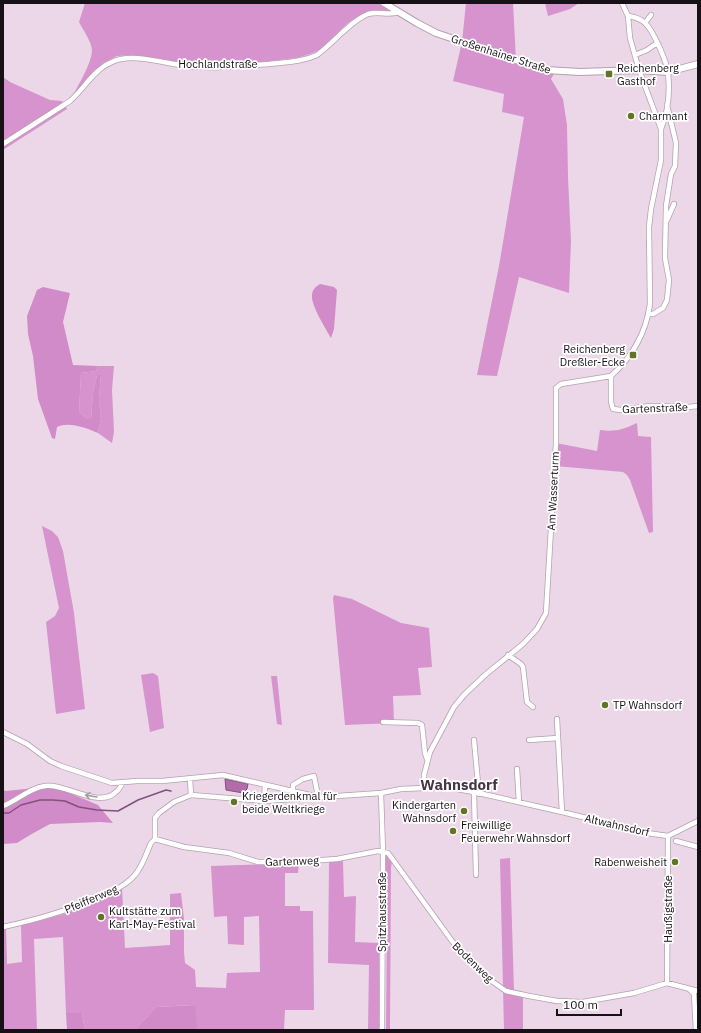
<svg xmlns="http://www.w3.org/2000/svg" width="701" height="1033" font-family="'IBM Plex Sans',sans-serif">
	<rect width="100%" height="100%" fill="#ecd7e9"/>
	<path fill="#d693cd" d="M85,3H379L389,11L373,10L360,15L348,23L321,49L313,53L297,58L261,62L195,65L133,55L117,56L103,63L73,95C79,84 91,64 92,51C92,42 83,30 79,22Z
		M466,3H513L516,60L555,72L551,79L563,99L567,125L568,177L571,241L569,293L519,277L497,376L477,375L499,266L524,117L502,112L504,94L453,81L462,42Z
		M545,3H579L570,9L548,16Z
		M3,77L10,82L50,100L62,101L67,109L3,150Z
		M98,366H114L112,390L114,432L112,443L98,433L101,419L99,399L101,375H97L93,393L91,419H87L79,412L81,373L96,371Z
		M637,423L638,436L651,437L653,532L649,533L630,480L627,475L623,472L555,466L556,443L597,451L600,430C615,432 622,430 637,423Z
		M42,526L52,531L58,537L63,551L74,613L85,709L56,714L46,622L55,616L59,608Z
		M334,595L352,599L401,623L429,628L432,667L418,668L421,695L393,696L394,723L345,725L333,598Z
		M153,673L158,676L164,728L150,732L141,675Z
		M271,676H277L282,725L277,724Z
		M266,792L288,795V798L266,799Z
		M386,854L392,861L391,868L390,1030H386L387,918L384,916V856Z
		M510,858L514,991L523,994V1030H504L500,859Z
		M343,861L344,897L356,896L355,942L379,943V1030H368L369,965L328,963L329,862Z
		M299,863L298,873H285V906H300V911H313L314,1010H285L284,1030H165L196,1029L194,1005L156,1007L135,1030H85L82,1013H66L63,937L34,939L37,1030H3V928L6,927L7,964L22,962L21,925C55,918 92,906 122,888L125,948L170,945V894L181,893L184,919V952L185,963L195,970L196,987L226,988L227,973L260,972L259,916L244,917V945L228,944L227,916L214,917L211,866Z"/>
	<path fill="#d18bc8" d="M320,284L334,287L337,290L334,329L331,338C326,329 311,305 312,296C312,290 315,287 320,284Z
		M43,287L70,293L63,322L73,365L98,366L96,371L81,373L79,412L87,419H91L93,393L97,375H101L99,399L101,419L98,433C87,428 68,421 57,427L55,439L52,438L38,399L33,356L28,334L27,316L37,290Z
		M53,786L98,805L113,823L100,822L50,824L30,835L17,843L3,844V790L6,791Z
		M195,1005L197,1029L135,1030L156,1007Z
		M66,1013H82L85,1030H67Z"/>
	<path fill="#b06da9" stroke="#82517d" d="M225,779L248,784L247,789L243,793L226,790Z"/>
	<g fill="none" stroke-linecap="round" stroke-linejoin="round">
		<path stroke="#82517d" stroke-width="1.5" d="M3,813H9L21,805L40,800H53L65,801L79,807L97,810L118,811L138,800L166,790L171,791"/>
		<defs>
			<path id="street" d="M622,3L628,16L630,38L639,70L661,129V160L651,209L649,227L650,304C646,333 632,357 611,376V402L613,409L621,410L650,406L688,407L698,406
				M628,16C634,17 640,18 645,23C653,30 667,62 668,73C670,91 668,112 661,129
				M645,23L651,15
				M635,55L647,50L657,43
				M3,144L70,101C84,89 94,69 112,62C133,52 165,64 187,66C214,69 242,66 269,64C286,62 302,62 317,55C332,44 352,20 368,14C379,11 389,16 399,12
				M667,220L674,204
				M648,314H653L663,308L667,300L669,280L665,258L666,206L671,174L675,166L676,143L667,105
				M508,655L521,664L523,667L527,702L533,707
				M557,719L562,812
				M383,722L418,723L422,725L425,753L427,759
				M3,732L27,744L50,761L61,766L112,783L137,781H162L223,775L314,796
				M474,740L479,794
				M529,740L558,738
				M517,769L519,802
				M190,779L191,795
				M424,788V775L430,752L454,707L464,695L485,675L523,644L537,629L546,613L556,443V388L561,384L611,376
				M474,792L476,875
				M381,793L383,852L382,1030
				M293,799V785L303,779L314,776L318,796
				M264,801L265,786
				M3,806C17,801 29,788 45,786C66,783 98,809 116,792C119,790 121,786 123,782
				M668,836L698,821
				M155,839L184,847L229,853L258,862H294L337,859L378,851L388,853L452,941L468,960L486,977L506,991L529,996L557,1001L583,1002L634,993L667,983L698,991
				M155,839V818L159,813L174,802L191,795L264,801L381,793L401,789L424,788H451L474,792L562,812L647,833L668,836
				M676,841L698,847
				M3,927C35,920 64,912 94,899C108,894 124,887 134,876C142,868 146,854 151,843L155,839
				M667,983L668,836
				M690,990L694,994L696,1030"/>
			<path id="secondary" d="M384,3L417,23L436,33L546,70L580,72L639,70L668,72L698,64"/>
		</defs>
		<use href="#street" stroke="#b3a0b0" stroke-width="6"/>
		<use href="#secondary" stroke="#b3a0b0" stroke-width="8"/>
		<use href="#street" stroke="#fff" stroke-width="4.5"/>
		<use href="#secondary" stroke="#fff" stroke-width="6"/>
	</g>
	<defs><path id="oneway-shaft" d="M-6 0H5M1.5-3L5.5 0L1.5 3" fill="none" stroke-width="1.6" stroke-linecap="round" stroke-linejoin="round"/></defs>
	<use stroke="#a29fa2" href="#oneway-shaft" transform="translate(91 796) rotate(-170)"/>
	<g fill="#637524" stroke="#fff" stroke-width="1.5">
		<rect x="605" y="70" width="8" height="8" rx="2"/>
		<circle cx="631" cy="116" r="4"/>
		<rect x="629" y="351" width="8" height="8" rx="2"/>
		<circle cx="605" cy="705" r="4"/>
		<circle cx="234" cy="802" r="4"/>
		<circle cx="464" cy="811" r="4"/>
		<circle cx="453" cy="831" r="4"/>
		<circle cx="675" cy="862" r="4"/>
		<circle cx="101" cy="917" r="4"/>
	</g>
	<g text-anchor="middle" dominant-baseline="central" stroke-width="3.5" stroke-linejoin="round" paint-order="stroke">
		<g font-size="11" fill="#171016" stroke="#fff">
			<text transform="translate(501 54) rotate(18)">Großenhainer Straße</text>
			<text x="218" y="64">Hochlandstraße</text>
			<text transform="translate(655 408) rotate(-2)">Gartenstraße</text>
			<text transform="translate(553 491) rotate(-87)">Am Wasserturm</text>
			<text transform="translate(617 825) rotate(13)">Altwahnsdorf</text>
			<text transform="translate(292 861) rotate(-2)">Gartenweg</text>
			<text transform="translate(91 899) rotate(-23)">Pfeifferweg</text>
			<text transform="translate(668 909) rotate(-90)">Haußigstraße</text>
			<text transform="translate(382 912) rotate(-90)">Spitzhausstraße</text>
			<text transform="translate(473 962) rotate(44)">Bodenweg</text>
		</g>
		<g font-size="11" fill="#171016" stroke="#fff" text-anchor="start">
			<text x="617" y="68">Reichenberg<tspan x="617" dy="13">Gasthof</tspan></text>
			<text x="639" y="116">Charmant</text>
			<text x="625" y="349" text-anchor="end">Reichenberg<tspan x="625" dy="13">Dreßler-Ecke</tspan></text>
			<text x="613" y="705">TP Wahnsdorf</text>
			<text x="242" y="796">Kriegerdenkmal für<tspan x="242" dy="13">beide Weltkriege</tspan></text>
			<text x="456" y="805" text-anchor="end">Kindergarten<tspan x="456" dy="13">Wahnsdorf</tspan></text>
			<text x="461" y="825">Freiwillige<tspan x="461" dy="13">Feuerwehr Wahnsdorf</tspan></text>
			<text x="667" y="862" text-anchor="end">Rabenweisheit</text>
			<text x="109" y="911">Kultstätte zum<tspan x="109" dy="13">Karl-May-Festival</tspan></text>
		</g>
		<g font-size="15" font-weight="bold" fill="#463543" stroke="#fff">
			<text x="459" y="784">Wahnsdorf</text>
		</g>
	</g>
	<rect width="701" height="1033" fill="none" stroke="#171016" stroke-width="8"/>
	<path d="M557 1009v6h64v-6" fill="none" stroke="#171016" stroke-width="2"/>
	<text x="563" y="1009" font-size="12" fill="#171016" stroke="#ffffff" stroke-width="3" paint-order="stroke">100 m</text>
</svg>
